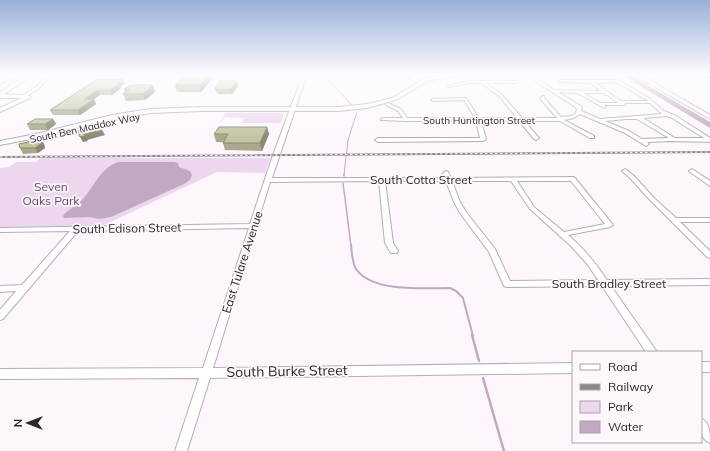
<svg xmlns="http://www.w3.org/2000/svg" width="710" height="451" font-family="Mulish,sans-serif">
	<rect width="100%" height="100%" fill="#fdf7fd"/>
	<path fill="#edd7ee" d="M226,113H282L284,114L281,123H241L245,118L225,117L220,123H219Z
		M40,158H270L265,173L217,172L102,226L0,227V168L9,167L16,162H36Z"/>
	<path fill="#c1a9c2" d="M622,75H630L710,122V128Z
		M118,162H174L178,163L179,167L190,171L192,175L190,180L184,184L111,217L99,219L89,217L64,218L63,216L65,213C70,209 77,205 82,200C95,186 99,169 118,162Z"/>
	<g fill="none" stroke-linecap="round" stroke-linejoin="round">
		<path stroke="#c1a9c2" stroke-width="1" d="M323,75L353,106
			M344,175L348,140L357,112"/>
		<path stroke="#c1a9c2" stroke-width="1.5" d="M344,176V174
			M343,183L351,246"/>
		<path stroke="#c1a9c2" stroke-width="2" d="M351,245C352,253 352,262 356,269C373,293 424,288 450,288L456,291L463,298L473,336"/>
		<path stroke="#c1a9c2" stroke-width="2.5" d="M472,335L479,361
			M483,378L504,451"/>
		<defs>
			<path id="minor" d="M48,74H52L39,88L21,100H19V98L37,86Z
				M303,74H307L272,178H445L443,173L446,171L448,172L451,178L573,177L575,178L613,225L610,227L568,235C584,248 596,264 607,280L710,279V285L611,286L657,352H646L602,286L507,287L504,286L489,252L460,213L454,202L446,181H385L393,243L398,251L397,253H391L385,243L379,181L270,182L213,368L573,363V373L210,378L187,451H175L199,378L0,379V369L203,368L249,228L78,231L3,319L0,320V310L16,291L0,292V286L22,285L70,231L0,232V228L250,224L273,155ZM452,181H511L530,209L571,246L588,265L598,280L510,281L495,249L466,212L460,202ZM517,181H571L605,224L564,232L534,207Z
				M402,74H406L410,78L407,79Z
				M528,74H533L540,81L554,90L601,91L590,83L560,82L559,81L561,80H618L649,98L664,111L676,116L710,138V142L670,141L647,142L649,144L646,146L625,133L580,114L574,118L564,120L594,136V138H590L581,133L560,121H524L539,138L536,140L534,139L519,121H481L486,139L483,141L378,142L375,140L378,138H480L476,121H406L381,120V119L383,118H403L398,111L386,105V104L388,103L401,109L407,118H475L464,100L433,101L431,100L433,99L465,98H466L479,118H517L499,96L481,83H469L450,87L448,86L469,81H517V83H486L501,94L522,118H557L540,98L543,96H544V98L561,117L571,116L576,113L577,108L538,83ZM616,82L647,100V101H621L595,83ZM558,92L577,93L604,108L606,107L604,105H625V103H650L662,114L600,119L581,111L582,109L581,106ZM583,93H604L618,103H600ZM667,116L672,118L704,138H675L643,118ZM626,119H637L669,138L642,139L629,131L605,121Z
				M702,74L710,76V78Z
				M625,169L634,176L654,198L676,218H710V222H680L710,251V258L707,257L650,200L630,178L623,172L622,171Z
				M692,169L710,181V186L690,172L689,171Z
				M701,362H710V372H701Z
				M701,418C710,423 710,433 710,443C699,438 701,428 701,418Z"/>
			<path id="major" d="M462,74L428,81L396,100L367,108L338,111H202L150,113L112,119L36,138L0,145V141L36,134L112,115L150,109L202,107H338L367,104L392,98L424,79L443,75Z
				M633,74H639L710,115V119Z
				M655,74H710V76L657,75Z
				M28,95L30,96V98L0,112V108Z"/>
			<path id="highway" d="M12,74H19L0,84V80Z
				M29,74H35L4,94L23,95L26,97L25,98H0V92Z"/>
		</defs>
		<use href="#minor" stroke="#b4aeb4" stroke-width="2"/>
		<use href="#major" stroke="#b4aeb4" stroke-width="2"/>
		<use href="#highway" stroke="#b4aeb4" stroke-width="2"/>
		<use href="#minor" fill="#fff" fill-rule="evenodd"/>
		<use href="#major" fill="#fff" fill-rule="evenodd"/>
		<use href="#highway" fill="#fff" fill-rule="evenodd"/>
		<defs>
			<path id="rail" d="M0,157L710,152"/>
		</defs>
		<use href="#rail" stroke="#8b868b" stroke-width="2"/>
		<use href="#rail" stroke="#fdf7fd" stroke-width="1" stroke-dasharray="2.5" stroke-linecap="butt"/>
	</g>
	<path fill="#a9a98d" d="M213,78L201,92H177L175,85Z
		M96,80L125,83L121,86V88L112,95H100L94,99L96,104L80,115H53L50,110Z
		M237,81L238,86L232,94H218L216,92L215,88Z
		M131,85L155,92L145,100L126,101L123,94L125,93L124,89Z
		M53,119L56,124L48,130H30L27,124Z
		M267,127L269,134L262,151L225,150L223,143L224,142H216L214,134Z
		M44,144L45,148L38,153L23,154L20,148Z"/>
	<path fill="#898973" d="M210,74H213V78L201,92L200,85Z
		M123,79L125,83L121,86V88L112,95L110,90L117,83Z
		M237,81L238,86L232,94L231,89Z
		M153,85L155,92L145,100L143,94Z
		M98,90L100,95L94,99L96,104L80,115L78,110L85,99Z
		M53,119L56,124L48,130L45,124Z
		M267,127L269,134L262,151L260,143Z
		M102,130L105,135L87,140L88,141L83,142L80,137L84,134Z
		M41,139L44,144L45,148L38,153L35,148Z"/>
	<path fill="#c4c4a4" stroke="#898973" d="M186,74H210L200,85H175Z
		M123,79L117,83H120L110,90H98L85,99H94L78,110H50L96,80Z
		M220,81H237L231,89L217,90L215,88Z
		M131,85H153L143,94H123L130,89H124Z
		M35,119H53L45,124H27Z
		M99,125L102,130L84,134L85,136L80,137L77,131L86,128L85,127Z
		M219,127H267L260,143H223L228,134H214Z
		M41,139L42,143L35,148H20L19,144Z"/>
	<linearGradient id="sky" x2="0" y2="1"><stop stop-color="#98b0d9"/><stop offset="0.54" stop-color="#fefbfe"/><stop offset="1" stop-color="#fefbfe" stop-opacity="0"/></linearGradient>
	<rect width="710" height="138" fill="url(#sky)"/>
	<g text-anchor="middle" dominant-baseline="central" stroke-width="3.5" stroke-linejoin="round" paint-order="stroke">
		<g font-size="10" fill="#2a272a" stroke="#fdf7fd">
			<text x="479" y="120">South Huntington Street</text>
			<text transform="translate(85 128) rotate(-12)">South Ben Maddox Way</text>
		</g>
		<g font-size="12" fill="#2a272a" stroke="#fdf7fd">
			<text x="421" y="179">South Cotta Street</text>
			<text transform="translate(127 228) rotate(-1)">South Edison Street</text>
			<text transform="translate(242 262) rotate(-72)">East Tulare Avenue</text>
			<text x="609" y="283">South Bradley Street</text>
		</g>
		<g font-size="12" fill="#69466c" stroke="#fdf7fd">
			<text x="51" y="186">Seven<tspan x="51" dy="14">Oaks Park</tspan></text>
		</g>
		<g font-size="14" fill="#2a272a" stroke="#fdf7fd">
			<text transform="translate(287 371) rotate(-1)">South Burke Street</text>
		</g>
	</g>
	<rect x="572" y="351" width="130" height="92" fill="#fdf7fd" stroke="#a9a4a9"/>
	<rect x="580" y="364" width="20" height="6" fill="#ffffff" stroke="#a9a4a9"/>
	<text x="608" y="371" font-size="12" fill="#2a272a">Road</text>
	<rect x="580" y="384" width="20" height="6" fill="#8b868b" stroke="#a9a4a9"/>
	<text x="608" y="391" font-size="12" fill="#2a272a">Railway</text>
	<rect x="580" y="401" width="20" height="12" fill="#edd7ee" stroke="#a9a4a9"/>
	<text x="608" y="411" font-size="12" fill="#2a272a">Park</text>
	<rect x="580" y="421" width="20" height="12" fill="#c1a9c2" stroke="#a9a4a9"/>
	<text x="608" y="431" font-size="12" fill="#2a272a">Water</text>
	<g transform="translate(28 423) rotate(270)" stroke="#fdf7fd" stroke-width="3" paint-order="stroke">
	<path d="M0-3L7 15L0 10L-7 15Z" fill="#2a272a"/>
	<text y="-6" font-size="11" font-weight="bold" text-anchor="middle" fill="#2a272a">N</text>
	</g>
</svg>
